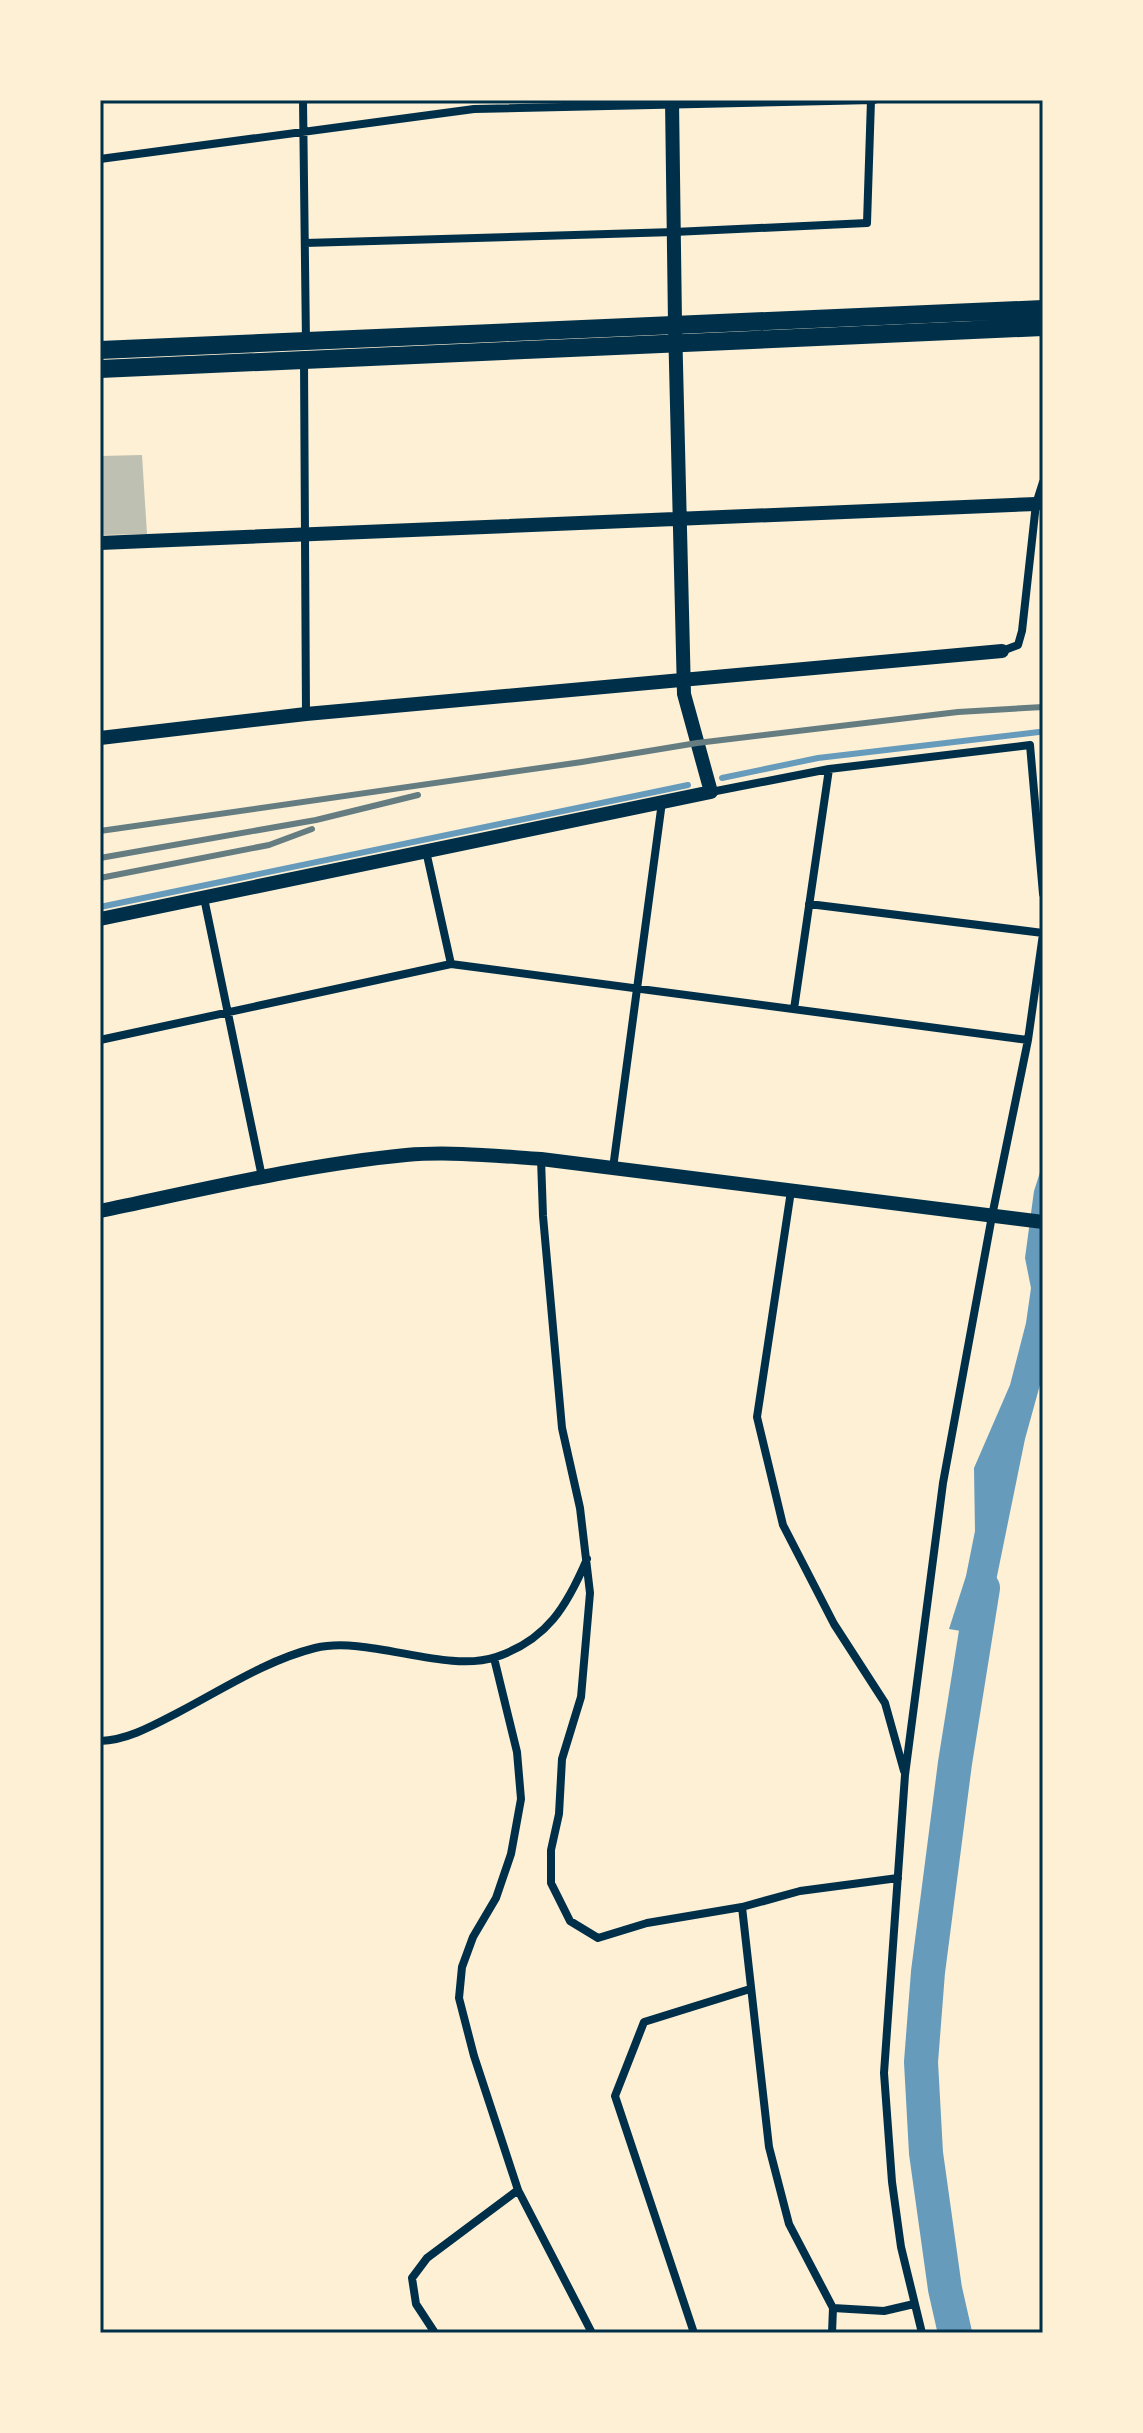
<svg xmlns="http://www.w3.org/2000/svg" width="1143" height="2433" font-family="Rubik,sans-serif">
	<rect width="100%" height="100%" fill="#fdf0d5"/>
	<path fill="#669bbc" d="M1043,1163V1374L1025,1439L985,1635L949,1629L966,1576L975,1531L974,1468L1010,1385L1026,1323L1031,1288L1025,1258L1034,1191Z"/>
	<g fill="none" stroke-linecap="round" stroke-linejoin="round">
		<path stroke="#669bbc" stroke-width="6" d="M722,778L818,758L1039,732
			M100,907L688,785"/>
		<path stroke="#669bbc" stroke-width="34" d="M955,2333L945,2289L926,2153L921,2062L928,1972L955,1763L983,1588"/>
	</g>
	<path fill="#bec0b2" d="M142,455L147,534L100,535V456Z"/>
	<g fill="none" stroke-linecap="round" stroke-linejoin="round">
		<path stroke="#003049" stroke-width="8" d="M303,100L306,343
			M100,159L474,109L874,100
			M305,243L674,232L867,223L871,100
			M304,361L306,714
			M1002,651L1018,645L1022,631L1036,504L1043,482
			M711,792L829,769L1030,745L1043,894
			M426,851L451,964
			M204,898L262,1177
			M809,904L1043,933
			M794,1009L829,769
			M100,1040L451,964L1028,1040
			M541,1159L543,1216L562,1428L580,1508L590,1593L581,1697L562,1759L559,1814L551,1850V1883L570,1921L598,1938L647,1923L742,1907L800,1891L898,1878
			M613,1168L662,802
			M791,1191L757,1417L783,1525L834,1624L885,1703L904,1771
			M494,1658L517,1752L521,1799L511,1854L496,1898L473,1937L462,1967L459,1998L474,2056L518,2190L592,2333
			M100,1741C128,1740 154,1725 179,1712C223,1689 267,1660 315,1648C369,1635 445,1674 496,1657C547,1640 567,1606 587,1559
			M742,1907L769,2147L789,2224L833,2308L884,2311L914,2304
			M435,2333L416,2304L412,2278L427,2258L518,2190
			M694,2333L615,2096L644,2022L750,1989
			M832,2333L833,2308
			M922,2333L901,2247L892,2182L884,2073L905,1775L943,1483L992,1216L1028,1040L1043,934"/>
		<path stroke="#003049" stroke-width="14" d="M100,543L1036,504
			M100,738L306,714L1002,651
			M100,919L711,792L684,694L675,323L672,100
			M100,1211C201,1190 303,1165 406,1155C450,1151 497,1156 541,1159L1043,1222"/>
		<path stroke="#003049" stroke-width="18" d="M100,350L1043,309
			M100,369L1043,327"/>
		<path stroke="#657d81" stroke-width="6" d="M100,831L582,762L697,743L958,712L1043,707
			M100,858L316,820L418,795
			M100,878L269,845L312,829"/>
	</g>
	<rect width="1143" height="2433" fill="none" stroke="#fdf0d5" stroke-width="204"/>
	<rect x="102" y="102" width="939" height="2229" fill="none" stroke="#003049" stroke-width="3"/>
</svg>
